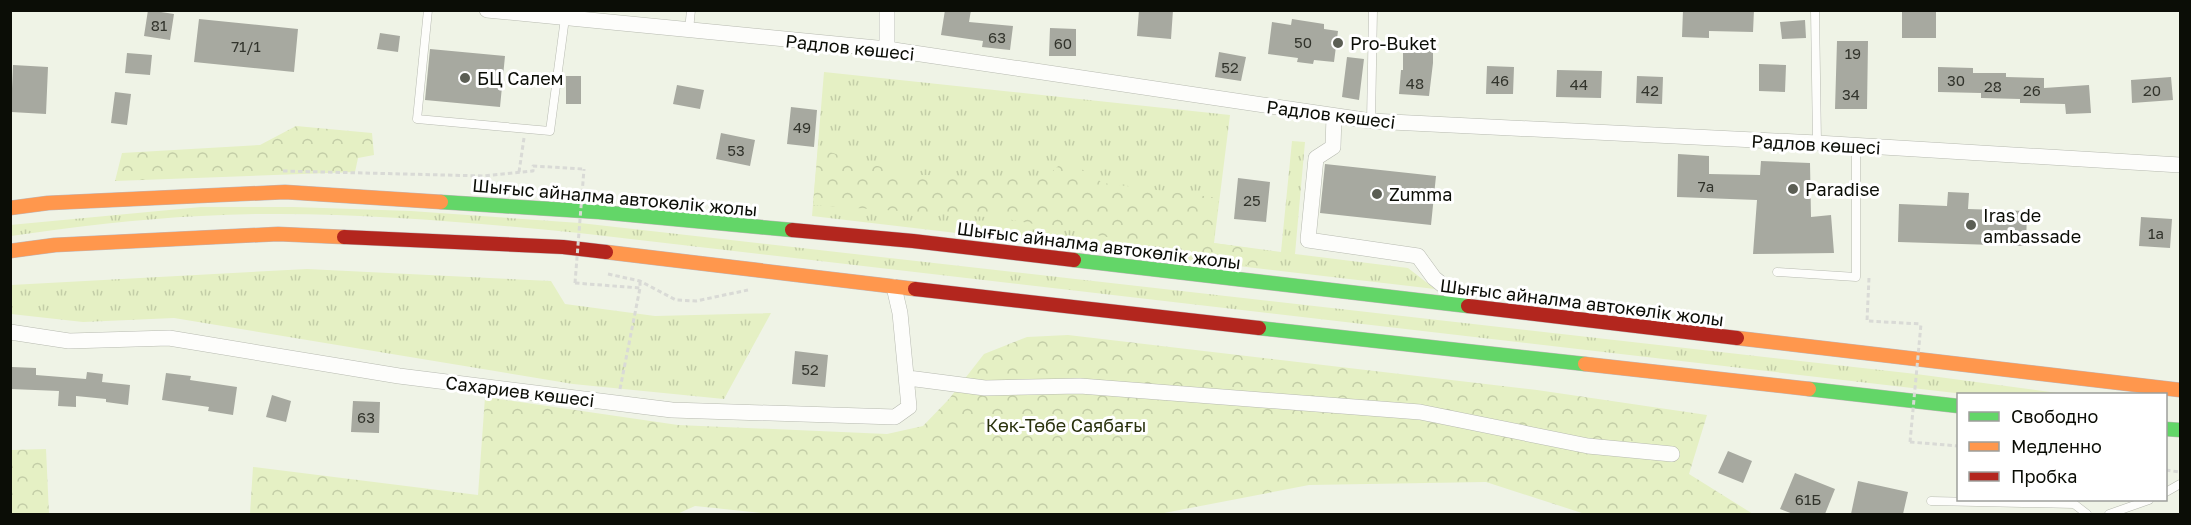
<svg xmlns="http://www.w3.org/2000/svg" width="2191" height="525" font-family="'Golos Text',sans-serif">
	<defs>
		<pattern id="grass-tufts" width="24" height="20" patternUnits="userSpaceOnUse" patternTransform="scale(1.5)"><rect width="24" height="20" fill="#e5f0c4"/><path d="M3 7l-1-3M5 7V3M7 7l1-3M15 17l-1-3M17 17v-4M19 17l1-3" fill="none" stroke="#c3cda7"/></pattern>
		<pattern id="forest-crowns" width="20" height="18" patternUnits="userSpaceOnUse" patternTransform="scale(1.5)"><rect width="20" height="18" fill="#e5f0c4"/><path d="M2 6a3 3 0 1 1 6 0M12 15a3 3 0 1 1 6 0" fill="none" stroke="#c3cda7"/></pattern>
	</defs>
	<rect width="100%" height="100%" fill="#eff3e6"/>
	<path fill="url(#grass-tufts)" d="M824,72L1230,115L1214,243L1281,252L1292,141L1305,142L1295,254L1408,268L1435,289L812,216Z
		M201,207H294L411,211L580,223L1916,374L2065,394H1964L579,233C454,221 327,209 201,216C137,219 73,227 11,236L10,225Z
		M307,269L551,281L565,304L655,316L771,313L724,399L573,384L174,318L83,322L11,314V285Z"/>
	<path fill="url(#forest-crowns)" d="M296,126L372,133L374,155L358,158L355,172L115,181L122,153L260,145Z
		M818,148L857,161L915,175L1046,177L1066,159L1103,183L1219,198L1213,243L1249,248L1260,268L1185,251L1001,218L813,205Z
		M1068,335L1537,390L1707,415L1689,474L1753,514H1585L1486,482L1309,485L1159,514H772L695,506L677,514H250L253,467L478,495L485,397L678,425L887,434L923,426L949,399L984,354L1027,337Z
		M46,449L49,514H11V450Z"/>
	<path fill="#a7a9a0" d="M148,10L174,14L170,40L144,36Z
		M945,10H971L969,22L1013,26L1010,50L982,47L983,41L941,35Z
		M1139,10H1173L1171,39L1137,36Z
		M1683,10H1754L1753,32L1709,31V38L1682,37Z
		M1902,10H1936V38H1902Z
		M199,19L298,29L294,72L194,62Z
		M1292,19L1324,24V29L1338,31L1334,62L1314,60L1313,64L1297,62L1298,58L1268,54L1272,22L1291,25Z
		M1805,20L1806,38L1782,39L1780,22Z
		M1050,28L1076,29V56H1049Z
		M380,33L400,36L398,52L377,49Z
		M1403,38H1433V63L1429,96L1399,94L1401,70H1403Z
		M1837,41H1868L1867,109H1835Z
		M430,49L505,56L500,107L425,100Z
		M1219,52L1246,57L1241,81L1215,77Z
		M127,53L152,55L150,75L125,73Z
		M1347,57L1364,59L1359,100L1342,97Z
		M1759,64L1786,65L1785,92L1759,91Z
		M13,65L48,67L46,114L11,112Z
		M1487,66L1514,67L1513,94H1486Z
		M1938,67L1973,68V73H2006V77L2044,78V88L2089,85L2091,113L2066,114L2065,104L2020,103V99L1981,98V93L1938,92Z
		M1557,70L1602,71L1601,98L1556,97Z
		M566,76H581V104H566Z
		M1637,76L1663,77L1662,104L1636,103Z
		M2171,77L2173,100L2132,103L2131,80Z
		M677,85L704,90L700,109L673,104Z
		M115,92L131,94L127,125L111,123Z
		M791,107L817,110L814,147L787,144Z
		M721,133L755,140L750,166L716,159Z
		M1678,154L1709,156V174L1760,175L1761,161L1810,163L1811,217L1831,215L1834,253L1753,254L1757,200L1677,197Z
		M1325,164L1436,176L1431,225L1320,213Z
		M1238,178L1270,182L1266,222L1234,219Z
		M1948,192L1969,193L1968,209L2027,211L2026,246L1898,242L1899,204L1947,206Z
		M2141,217L2172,219L2170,248L2139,246Z
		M795,351L828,355L825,387L792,384Z
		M12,367L36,368V375L86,379L87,372L103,374L102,382L130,385L128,405L106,402V399L76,396V407L58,406L59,391L11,389Z
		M166,373L191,376L190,380L237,387L233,415L208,411L209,407L162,400Z
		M272,395L291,401L286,422L266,417Z
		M353,401L380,402L379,433L351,432Z
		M1728,451L1752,461L1743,483L1718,473Z
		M1795,473L1835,489L1825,514H1793L1780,509Z
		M1858,481L1908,492L1903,514H1851Z"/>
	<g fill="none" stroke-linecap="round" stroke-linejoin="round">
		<defs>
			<path id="lane" d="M428,10L417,119L550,131L565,18
				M1815,10L1817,143
				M689,30L691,10
				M1371,121L1373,10
				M1777,272L1856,277V146
				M2166,492L2180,484
				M1931,501L2074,504L2087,514
				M2109,514L2149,500"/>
			<path id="street" d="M487,10L887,49L1371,121L1817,143L2180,165
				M887,49V10
				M1334,116L1333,147L1316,158L1308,240L1418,256L1434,278L1466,304
				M10,332L69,341L169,338L399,376L672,410L895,417L909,407L900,313L894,287
				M908,378L985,388L1080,386L1420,412L1588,446L1672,454"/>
			<path id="fast" d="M441,202L599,212L792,230
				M1074,260L1468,306
				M1259,328L1585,364
				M1809,389L1958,406
				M2166,429L2180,430"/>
			<path id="slow" d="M10,208L48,203L285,192L441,202
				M10,251L55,245L278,234L344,237
				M606,252L915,289
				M1737,338L2180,390
				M1585,364L1809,389"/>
			<path id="jam" d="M792,230L913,241L1074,260
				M344,237L563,247L606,252
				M915,289L1259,328
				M1468,306L1737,338"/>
		</defs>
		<use href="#lane" stroke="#b7bab0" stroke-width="9"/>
		<use href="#street" stroke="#b7bab0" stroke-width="16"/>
		<use href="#fast" stroke="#bfb6b9" stroke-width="15"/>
		<use href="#slow" stroke="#bfb6b9" stroke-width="15"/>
		<use href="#jam" stroke="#bfb6b9" stroke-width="15"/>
		<path stroke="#d9dad6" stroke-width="3" stroke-dasharray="4.5 3" stroke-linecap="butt" d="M283,171L483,176L533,171V166L584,169
			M519,172L524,138
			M608,274L640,281L676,300L696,301L748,290
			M1869,278L1867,321L1921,324
			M575,283L640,288V281
			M620,389L640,288
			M1910,442L1958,446
			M2166,470L2179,472"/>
		<use href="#lane" stroke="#fdfdfb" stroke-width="8"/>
		<use href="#street" stroke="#fdfdfb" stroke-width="15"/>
		<use href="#fast" stroke="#63d668" stroke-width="14"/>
		<use href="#slow" stroke="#ff974d" stroke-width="14"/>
		<use href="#jam" stroke="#b3261e" stroke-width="14"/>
		<path stroke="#d9dad6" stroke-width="3" stroke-dasharray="4.5 3" stroke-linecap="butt" d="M575,283L584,169
			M1910,442L1921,324"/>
	</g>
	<g fill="#5b5e54" stroke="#fff" stroke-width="2">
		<circle cx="1338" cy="43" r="6"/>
		<circle cx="465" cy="78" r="6"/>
		<circle cx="1793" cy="189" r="6"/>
		<circle cx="1377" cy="194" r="6"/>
		<circle cx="1971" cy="225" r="6"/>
	</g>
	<g text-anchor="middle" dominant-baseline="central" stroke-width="6" stroke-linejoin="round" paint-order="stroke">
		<g font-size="15" fill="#32342c">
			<text x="159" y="25">81</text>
			<text x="997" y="37">63</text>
			<text x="1303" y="42">50</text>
			<text x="1063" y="43">60</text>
			<text x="246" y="46">71/1</text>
			<text x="1853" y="53">19</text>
			<text x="1230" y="67">52</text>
			<text x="1500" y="80">46</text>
			<text x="1956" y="80">30</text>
			<text x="1415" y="83">48</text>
			<text x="1579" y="84">44</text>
			<text x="1993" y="86">28</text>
			<text x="1650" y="90">42</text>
			<text x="2032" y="90">26</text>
			<text x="2152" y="90">20</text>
			<text x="1851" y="94">34</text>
			<text x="802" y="127">49</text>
			<text x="736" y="150">53</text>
			<text x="1706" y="186">7а</text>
			<text x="1252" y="200">25</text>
			<text x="2156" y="233">1а</text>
			<text x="810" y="369">52</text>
			<text x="366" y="417">63</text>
			<text x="1808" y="499">61Б</text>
		</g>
		<g font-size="18" fill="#0b0d06" stroke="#fff" text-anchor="start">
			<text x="1350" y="43">Pro-Buket</text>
			<text x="477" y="78">БЦ Салем</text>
			<text x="1805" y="189">Paradise</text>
			<text x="1389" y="194">Zumma</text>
			<text x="1983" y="215">Iras de<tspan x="1983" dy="21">ambassade</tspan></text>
		</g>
		<g font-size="18" fill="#0b0d06" stroke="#fff">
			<text transform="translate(850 47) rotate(6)">Радлов көшесі</text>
			<text transform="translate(1331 114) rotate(7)">Радлов көшесі</text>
			<text transform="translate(1816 144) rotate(3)">Радлов көшесі</text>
			<text transform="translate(615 197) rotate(5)">Шығыс айналма автокөлік жолы</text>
			<text transform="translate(1099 245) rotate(7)">Шығыс айналма автокөлік жолы</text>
			<text transform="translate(1582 302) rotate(7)">Шығыс айналма автокөлік жолы</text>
			<text transform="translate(520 391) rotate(7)">Сахариев көшесі</text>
		</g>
		<g font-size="18" fill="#2a320d" stroke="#fff">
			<text x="1066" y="425">Көк-Төбе Саябағы</text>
		</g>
	</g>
	<rect width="2191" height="525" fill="none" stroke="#0b0d06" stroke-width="24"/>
	<rect x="1957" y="393" width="210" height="108" fill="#ffffff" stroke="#9d9e9b" stroke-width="1.5"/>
	<rect x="1969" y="412" width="30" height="9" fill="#63d668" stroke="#9d9e9b" stroke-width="1.5"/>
	<text x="2011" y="423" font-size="18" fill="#0b0d06">Свободно</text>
	<rect x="1969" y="442" width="30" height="9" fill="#ff974d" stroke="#9d9e9b" stroke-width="1.5"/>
	<text x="2011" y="453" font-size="18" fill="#0b0d06">Медленно</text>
	<rect x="1969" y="472" width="30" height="9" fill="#b3261e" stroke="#9d9e9b" stroke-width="1.5"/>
	<text x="2011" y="483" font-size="18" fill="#0b0d06">Пробка</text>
</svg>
